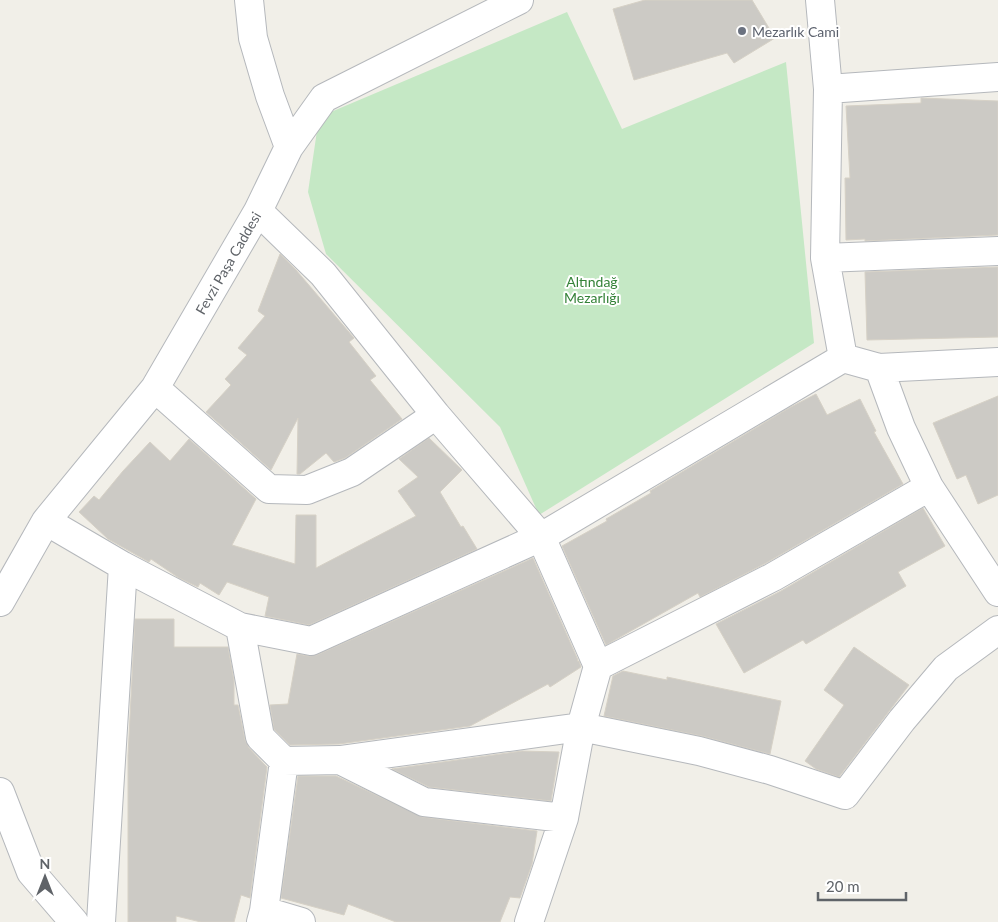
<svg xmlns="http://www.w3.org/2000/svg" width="998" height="922" font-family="Lato,sans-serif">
	<rect width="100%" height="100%" fill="#f1efe8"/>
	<path fill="#c5e8c5" d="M567,12L622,129L786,62L814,343L539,515L500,427L326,254L308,192L319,117Z"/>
	<path fill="#cccac5" stroke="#d6d1c6" d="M645,0H752L775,38L734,63L727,53L634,80L613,9Z
		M921,98L998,101V235L865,241V239L846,240L845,178H850L846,106L921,103Z
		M280,254L296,270L354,338L349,342L376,376L370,380L402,419L345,458L334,462L326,453L300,474H297L298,418L271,470L206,412L231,385L225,379L247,355L238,348L265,316L258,311Z
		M998,267V337L867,340L865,272Z
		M816,394L827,415L860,399L876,431L874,432L903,484L766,563L700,597L698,593L606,645L562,546L607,521L606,519L651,493L650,491L789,408Z
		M998,396V495L978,504L966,475L957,479L933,423Z
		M429,438L462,470L440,492L461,527L463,526L477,549L309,625L265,616L269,597L227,582L219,595L200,583L198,587L179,578L151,559L149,562L108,539L79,512L94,496L99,500L123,471L150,442L170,461L189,439L256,499L232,545L295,564L296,515H316V568L416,516L398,491L418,477L399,459Z
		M923,508L945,546L898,572L906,586L806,644L803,640L744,673L716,624L781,591Z
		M533,558L578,660L577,661H579L581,667L550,687L548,684L470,726L339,744L290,745L274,729L270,705L288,704L297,654L308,656L317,655Z
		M135,619H174V647H228L234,681V705H238L245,740L249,748L267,767L250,898L241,895L234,922H201L176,916V922H128V756Z
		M854,647L909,685L839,777L816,769L805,761L844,705L824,690Z
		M623,671L667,680V677L781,701L770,754L702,736L604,716L613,676Z
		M522,751L559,752L551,801L429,787L392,769Z
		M298,776H336L422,817L537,831L532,864L520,898L510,897L500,922H396L348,904L344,915L281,898Z"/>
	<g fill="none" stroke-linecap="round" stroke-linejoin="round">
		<defs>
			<path id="minor" d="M249,0L253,38L270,96L289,147
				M828,89L998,77
				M258,211L323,274L436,415L541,537L598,666L581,727L564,818L529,922
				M825,258L998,251
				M843,358L879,368L901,428L929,487L998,592
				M879,368L998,362
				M155,388L269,489L307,490L352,472L436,415
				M46,521L123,566L240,627L311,641L541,537L843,358L825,258L828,89L820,0
				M0,602L46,521L155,388L258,211L289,147L324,98L519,0
				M240,627L260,737L284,761L264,911L261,922
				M598,666L773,577L929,487
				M340,760L424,802L564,818
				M284,761L340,760L581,727L699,751L770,770L845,795L902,720L946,668L998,630
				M0,792L31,872L74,922
				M264,911L301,922
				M101,922L123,566"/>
		</defs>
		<use href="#minor" stroke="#b5b8bc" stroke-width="30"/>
		<use href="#minor" stroke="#fff" stroke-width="28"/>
	</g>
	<circle fill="#6b7280" stroke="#fff" stroke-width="2" cx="742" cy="31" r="5"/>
	<g text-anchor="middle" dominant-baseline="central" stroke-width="4" stroke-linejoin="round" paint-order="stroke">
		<g font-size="14" fill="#5b616d" stroke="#fff" text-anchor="start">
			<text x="752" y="31">Mezarlık Cami</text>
		</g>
		<g font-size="14" fill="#5f6368" stroke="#fff">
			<text transform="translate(228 263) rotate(-60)">Fevzi Paşa Caddesi</text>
		</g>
		<g font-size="14" fill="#348238" stroke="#fff">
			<text x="592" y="281">Altındağ<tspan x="592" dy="16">Mezarlığı</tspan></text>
		</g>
	</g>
	<g transform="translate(45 877)" stroke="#ffffff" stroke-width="4" paint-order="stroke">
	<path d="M0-4L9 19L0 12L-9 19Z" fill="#5f6368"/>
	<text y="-8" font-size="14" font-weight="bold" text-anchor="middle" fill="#5f6368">N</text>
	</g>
	<path d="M818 892v8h88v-8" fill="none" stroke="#5f6368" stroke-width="2.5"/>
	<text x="826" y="892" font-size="15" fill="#5f6368" stroke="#ffffff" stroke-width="4" paint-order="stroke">20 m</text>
</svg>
